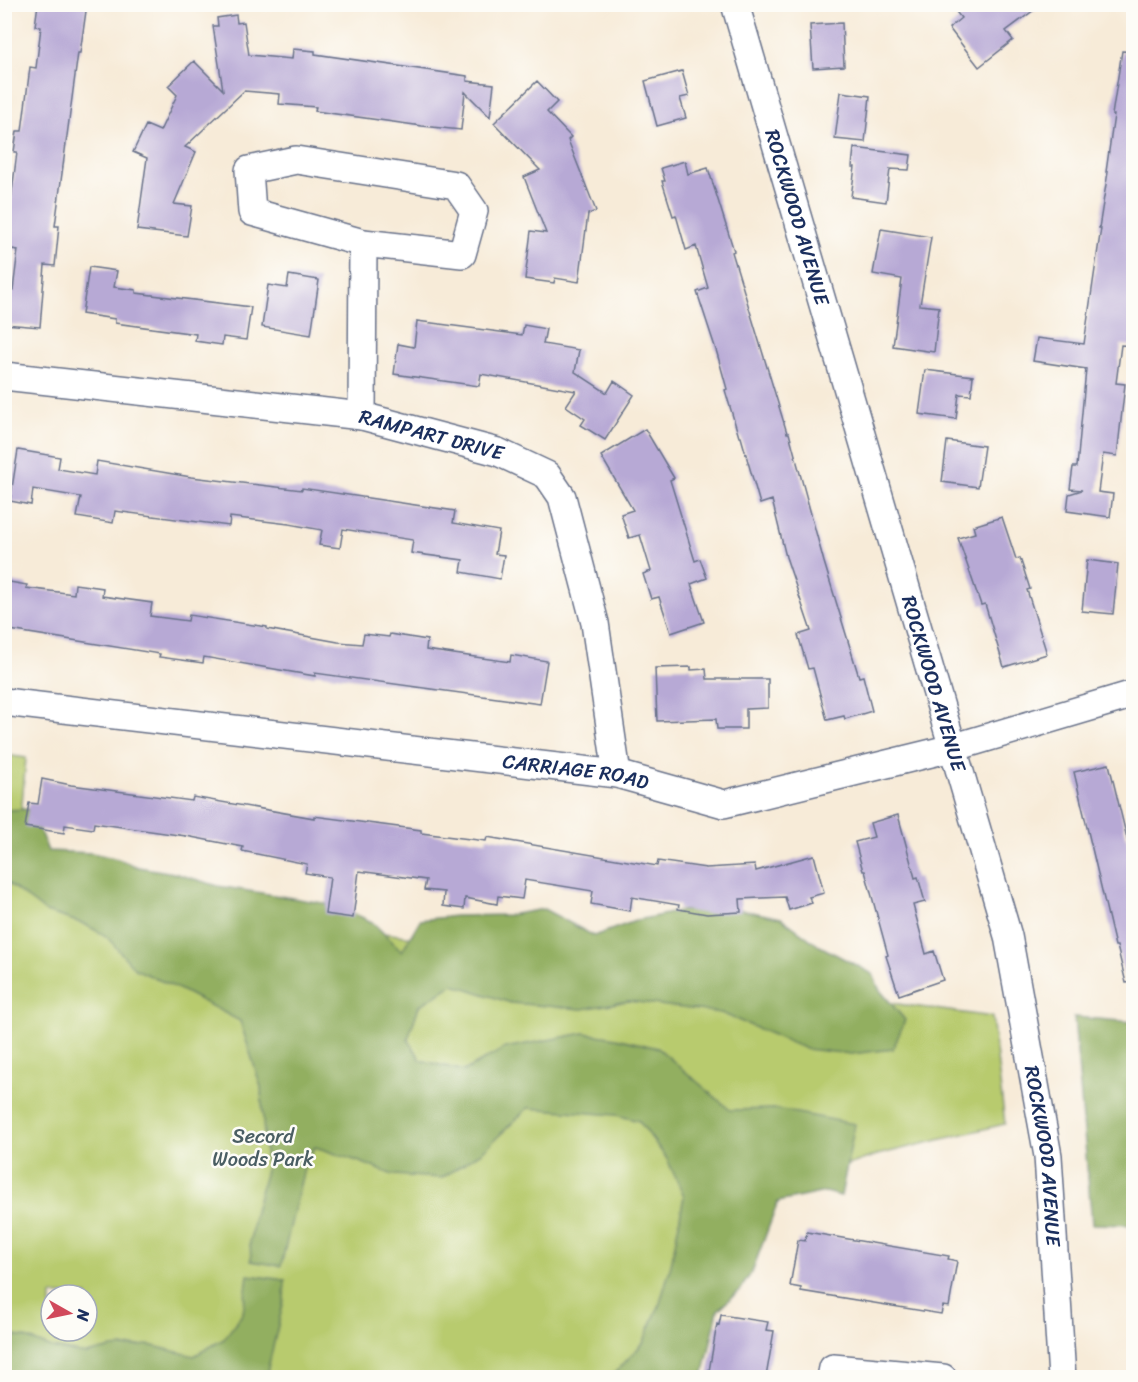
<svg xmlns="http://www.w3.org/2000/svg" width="1138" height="1382" font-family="Sriracha,sans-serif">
	<rect width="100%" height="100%" fill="#fdfcf7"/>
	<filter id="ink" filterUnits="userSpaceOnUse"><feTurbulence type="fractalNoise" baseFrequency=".0167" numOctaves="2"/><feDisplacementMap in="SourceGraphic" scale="12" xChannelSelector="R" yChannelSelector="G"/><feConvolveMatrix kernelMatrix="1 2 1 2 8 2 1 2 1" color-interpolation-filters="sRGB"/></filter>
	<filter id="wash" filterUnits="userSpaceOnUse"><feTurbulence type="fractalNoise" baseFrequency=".008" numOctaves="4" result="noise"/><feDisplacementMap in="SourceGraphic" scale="24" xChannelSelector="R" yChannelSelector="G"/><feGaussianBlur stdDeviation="1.35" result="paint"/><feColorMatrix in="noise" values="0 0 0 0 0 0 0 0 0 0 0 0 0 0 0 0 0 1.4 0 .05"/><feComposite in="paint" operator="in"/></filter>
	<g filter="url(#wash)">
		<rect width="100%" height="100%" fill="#f7ebd8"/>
		<path fill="#b8cb6e" stroke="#6a7d66" stroke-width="1.5" fill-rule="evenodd" d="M5,755L26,758L15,882L992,1017L1005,1124L877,1155L770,1192L686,1377L5,1378ZM51,1295H87V1331H51Z"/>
		<path fill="#92af61" stroke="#566f60" stroke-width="1.5" d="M31,809L48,851L92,853L118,859L138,867L174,873L218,886L335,905L372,922L402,951L420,920L455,916L509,915L544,909L594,936L638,920L681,911L728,907L781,918L818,945L873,974L879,989L905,1020L893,1049L851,1054L806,1049L721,1013L629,1001L582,1009L511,1003L453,984L419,1006L408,1039L421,1060L464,1071L505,1048L584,1033L616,1038L658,1048L730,1110L776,1109L855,1124L841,1196L825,1192L778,1202L752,1272L740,1290L718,1310L703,1377H611L643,1343L660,1303L671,1265L684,1196L667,1159L639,1121L616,1115L528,1108L483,1151L442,1178L393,1175L360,1162L315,1147L305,1164L281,1266L251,1261L250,1242L254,1215L266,1170L261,1087L240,1021L179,989L135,969L106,936L84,924L46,912L5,881L4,810Z
			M1074,1017L1133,1022V1225L1092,1224Z
			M248,1275L285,1280L284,1300L266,1377H5V1335L24,1337L52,1348L86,1354L112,1348L149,1345L194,1356L224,1339L243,1313Z"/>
		<g id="blocks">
			<path fill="#b7a9d5" d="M38,4H87L80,53H78L55,226H59L55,266L45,265L40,327L4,324V290H13L18,250L5,248L17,152H14L17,131H22L30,67L36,68L41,27L35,26Z
				M950,4H1042L1006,31L1013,40L979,67L949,28L961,18Z
				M236,15L237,23L244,22L249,55L292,59L293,49L315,51V54L467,76V81L494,84L490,117L465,92L461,130L422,126L315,111L316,107L279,104L280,94L244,91L185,147L196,152L174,204L192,206L187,236L137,230L147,158L133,152L146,125L160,131L177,95L168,86L194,61L223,90L213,26H218L217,18Z
				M842,23L844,66L813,68L810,25Z
				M1122,51L1134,52V346L1121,345L1116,383L1125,384L1117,456L1103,454L1098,492L1113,494L1110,517L1067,511L1069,494L1082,490L1070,489L1073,467H1077L1086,369L1033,361L1037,338L1084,344L1101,228H1099L1108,172H1106L1114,115H1112Z
				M682,71L689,96L680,98L686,118L657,126L645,81Z
				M537,81L557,102L547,112L571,137L568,140L596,211L588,214L579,282L555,278L554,283L525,279L531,231L546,233L524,177L540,170L494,123Z
				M841,92L870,96L865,142L835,139Z
				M854,148L911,155L909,170L890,169L886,202L851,197L855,167H852Z
				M685,161L688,174L708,168L734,251L732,252L787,433H789L824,562L859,677L863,676L872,711L845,719L844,716L827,720L813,668L808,669L798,635L811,631L786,557L772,500L760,504L741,437H739L725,390L727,389L717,353L697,292L708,288L696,246L686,250L676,215L673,216L662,181H665L661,168Z
				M881,229L931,237L920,305L939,307L934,352L893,346L902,279L873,274Z
				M89,267L117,271L114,287L136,290V293L251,307L246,340L223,337L222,345L195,341L196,334L115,323V319L82,314Z
				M289,275L319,280L311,335L262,327L268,285L287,288Z
				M417,321L522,335L524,325L546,329L543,344L579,350L575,372L607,393L614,381L634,395L605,440L581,425L585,419L566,406L576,391L481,374L479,386L394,374L398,344L414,347Z
				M925,370L973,376L971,395L959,394L956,419L919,414Z
				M645,429L674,478L670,480L695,561L700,559L707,578L691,584L704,622L671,633L659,597L651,599L643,574L651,571L640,535L629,538L621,514L633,510L601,456Z
				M947,441L984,446L978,487L942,482Z
				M18,450L60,457L58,469L95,475L97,461L191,477L302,490V488L455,511L453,523L499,531L495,554L504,555L500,579L461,572L463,560L411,553L413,540L343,529L340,548L319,545L322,530L289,524L230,517L229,526L115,511L113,523L77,517L81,497L33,489L31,505L10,501Z
				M1002,517L1016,559L1020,558L1030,589L1027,590L1047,654L1004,667L985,604L981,605L958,538L975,533L973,526Z
				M1087,560L1118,564L1113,614L1082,611Z
				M4,581L27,585L26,588L74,594L75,584L103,588L102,596L152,603L150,616L188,621L189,615L267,627V629L338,642L362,644L364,634L389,637L390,634L427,640L426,650L510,662L511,655L547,661L540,704L315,673V676L204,657L203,663L159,657L160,654L4,629Z
				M691,667V670L706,669L707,679H768V708L746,709V729H717L716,719L657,721L655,668Z
				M1109,764L1134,867V982L1126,983L1117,946H1115L1074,772Z
				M42,779L71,785L192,801L193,797L314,818V816L421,830V833L486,841L487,837L657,866L658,861L706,868L755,865L756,871L814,855L824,893L809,897L812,903L789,910L785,897L740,899L741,912L707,914L678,909L679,905L632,897L630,911L591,904L593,891L525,880L522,899L498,896L497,904L465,898L464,909L443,906L444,892L424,890L426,880L359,871L353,918L325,914L330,877L305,873L307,864L242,851L243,847L186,836L94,823L93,829L65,825L64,833L25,827L29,803L38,804Z
				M898,815L915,878L918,877L925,902L913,905L926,954L934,951L943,980L899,995L886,956L888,955L865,871H863L855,842L874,837L870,823Z
				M807,1232L949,1256L948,1259L957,1261L949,1307L943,1306L941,1314L801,1291V1288L790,1286L798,1240L805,1241Z
				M721,1315L768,1322L766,1330L774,1331L766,1377H708L717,1324L719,1325Z"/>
		</g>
	</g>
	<g filter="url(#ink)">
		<use href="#blocks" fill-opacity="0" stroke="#687189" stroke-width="1.5"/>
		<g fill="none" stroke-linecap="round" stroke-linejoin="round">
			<defs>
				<g id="minor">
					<path id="s1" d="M735,4L1008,936L1048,1156L1062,1378"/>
					<path d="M296,160L456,185L474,211L462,254L363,243L252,212L249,170Z"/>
					<path id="s2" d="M4,376L362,416L498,452L547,475L562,497L595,623L617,774"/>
					<path d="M362,416L363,243"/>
					<path id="s3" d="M4,702L617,774L724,804L952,748L1134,694"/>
					<path d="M831,1378L833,1368L943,1378"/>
				</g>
			</defs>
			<use href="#minor" stroke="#687189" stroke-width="30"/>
			<use href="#minor" stroke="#fff" stroke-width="27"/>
		</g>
	</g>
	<g text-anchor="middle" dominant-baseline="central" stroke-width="5" stroke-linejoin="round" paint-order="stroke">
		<g font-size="20" fill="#1b2f5e" stroke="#fdfcf7">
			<text stroke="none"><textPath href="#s1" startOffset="222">ROCKWOOD AVENUE</textPath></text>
			<text stroke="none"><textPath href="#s2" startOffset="432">RAMPART DRIVE</textPath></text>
			<text stroke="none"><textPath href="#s1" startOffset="708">ROCKWOOD AVENUE</textPath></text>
			<text stroke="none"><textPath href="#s3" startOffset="576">CARRIAGE ROAD</textPath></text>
			<text stroke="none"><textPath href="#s1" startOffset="1194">ROCKWOOD AVENUE</textPath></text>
		</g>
		<g font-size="20" fill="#4a5e63" stroke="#fdfcf7">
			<text x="263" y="1136">Secord<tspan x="263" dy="23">Woods Park</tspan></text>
		</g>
	</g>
	<rect width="1138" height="1382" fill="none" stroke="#fdfcf7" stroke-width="24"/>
	<g transform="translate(69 1313) rotate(99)"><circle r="28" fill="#fdfcf7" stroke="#a3aaba" stroke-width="1.5"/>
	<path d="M0-4.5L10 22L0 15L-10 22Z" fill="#d1495b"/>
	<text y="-9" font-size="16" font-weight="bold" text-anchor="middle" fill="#1b2f5e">N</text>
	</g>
</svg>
